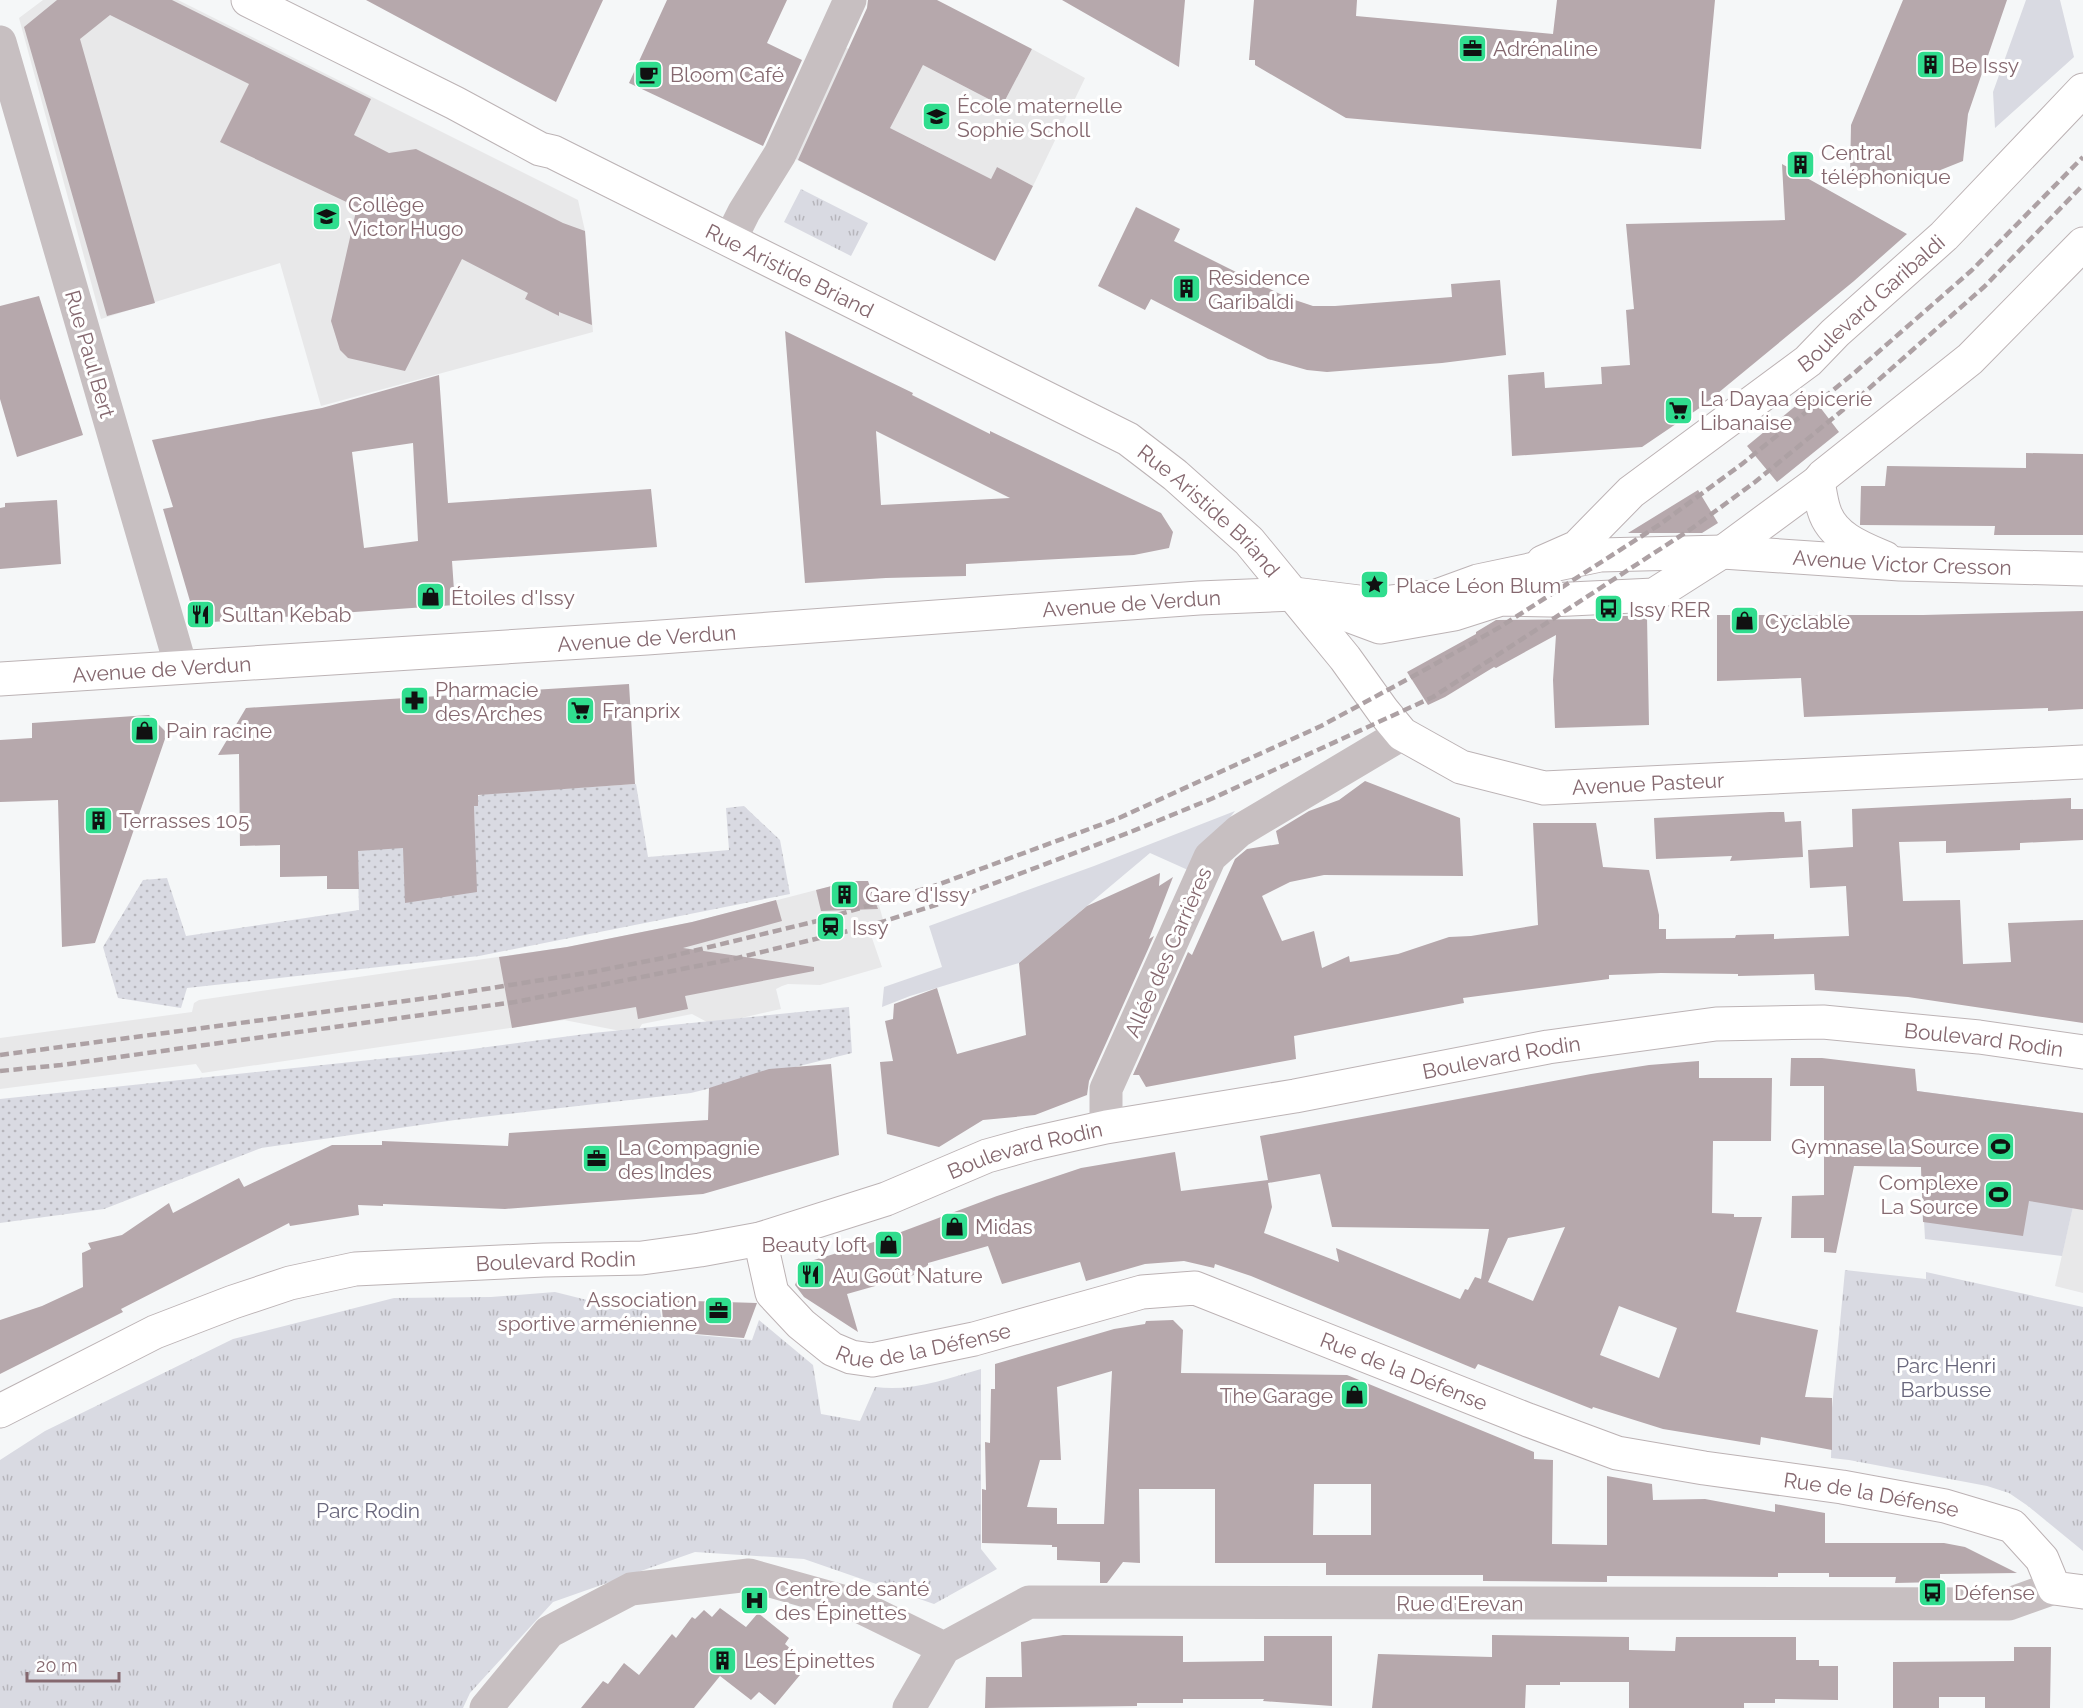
<svg xmlns="http://www.w3.org/2000/svg" width="2083" height="1708" font-family="Raleway,sans-serif">
	<defs>
		<pattern id="park-tufts" width="24" height="20" patternUnits="userSpaceOnUse" patternTransform="scale(1.5)"><rect width="24" height="20" fill="#d9dae2"/><path d="M3 7l-1-3M5 7V3M7 7l1-3M15 17l-1-3M17 17v-4M19 17l1-3" fill="none" stroke="#b6b5bb"/></pattern>
		<pattern id="garden-dots" width="8" height="8" patternUnits="userSpaceOnUse" patternTransform="scale(1.5)"><rect width="8" height="8" fill="#d9dae2"/><path d="M2 2h.1M6 6h.1" fill="none" stroke="#b6b5bb" stroke-width="1.8" stroke-linecap="round"/></pattern>
	</defs>
	<rect width="100%" height="100%" fill="#f5f7f8"/>
	<path fill="#e8e8e9" d="M43,0H178L578,200L585,231L593,332L321,406L280,263L101,319L19,18Z
		M843,46L913,83L923,65L1002,106L1032,49L1085,78L1033,186L997,167L991,179L890,128L857,191L786,154Z
		M851,881H868L872,897L877,898L887,934L872,938L882,967L820,985L788,984L782,986L776,989L781,1009L728,1021L707,1022L692,1014L642,1024L636,1034L564,1020L202,1073L196,1064L0,1089V1038L192,1012L194,1003L199,1000L567,947L692,922Z
		M2083,1162V1293L2055,1286Z"/>
	<path fill="#d9dae2" d="M2026,0H2060L2074,57L1995,128L1993,92Z
		M1235,811L1188,870L1150,853L1019,963L910,996L882,1007L884,987L942,967L929,926L1094,866Z
		M1917,1091L2083,1113V1162L2062,1256L1925,1239Z"/>
	<path fill="url(#park-tufts)" d="M801,189L868,223L851,256L784,222Z
		M1845,1270L1926,1279V1272L2083,1307V1551L2028,1506L2009,1493L1987,1486L1849,1460L1831,1458L1832,1408Z
		M555,1292L619,1308L660,1310L664,1332L752,1340L759,1320L813,1365L821,1414L860,1421L875,1387C912,1392 946,1379 981,1369V1549L997,1569L934,1604L804,1559L695,1552L553,1602L470,1693L463,1708H0V1460L45,1431L233,1339L394,1298L491,1297Z"/>
	<path fill="url(#garden-dots)" d="M636,784L648,857L729,850L726,808L744,806L780,840L790,894L479,956L187,988L181,1008L118,998L103,947L143,880L167,878L186,936L359,910L356,800L404,848L475,844L474,806L478,805V796L483,794Z
		M849,1007L852,1053L691,1093L455,1120L261,1148L104,1209L0,1223V1099L465,1050L593,1033Z"/>
	<path fill="#b6a8ac" fill-rule="evenodd" d="M57,0H172L371,99L354,135L389,153L416,149L563,223L585,231L592,325L559,312V316L525,299L528,293L462,259L405,371L348,358L340,350L331,321L357,207L220,142L249,84L110,15L80,39L155,303L107,316L24,27Z
		M366,0H603L556,102Z
		M667,0H787L767,43L802,60L763,146L629,83Z
		M868,0H937L1032,49L1002,106L923,65L890,128L991,179L997,167L1033,186L995,261L798,160L867,8Z
		M1062,0H1185L1179,67Z
		M1254,0H1357L1356,16L1553,34L1557,0H1715L1701,149L1346,118L1255,65V60H1249Z
		M1903,0H2007L1968,114L1963,161L1908,183L1850,177L1851,125Z
		M1782,164L1907,234L1854,281L1701,407L1642,447L1512,456L1508,375L1544,372L1545,388L1602,384L1601,367L1630,365L1626,310L1634,309L1626,224L1785,220Z
		M1136,207L1180,229L1174,241L1286,297L1313,306H1335L1452,297L1451,284L1500,280L1506,355L1442,363L1327,372L1307,370L1268,359L1151,299L1145,310L1098,286Z
		M39,296L83,435L17,457L0,399V306Z
		M785,331L913,393L912,395L990,434V431L1161,513L1173,532L1169,548L1134,555L966,564V576L886,578L805,583ZM876,431L1010,498L881,505Z
		M439,375L448,503L651,489L657,547L452,561L455,605L212,622L192,608L163,509L173,507L152,440L322,408ZM413,443L418,541L364,548L352,452Z
		M1810,394L1839,432L1777,482L1747,446Z
		M2026,453L2083,454V535H1994L1995,526L1860,525L1861,486H1885L1887,466L2026,468Z
		M1698,490L1718,523L1702,533H1628Z
		M57,500L61,564L0,569V508L5,507V503Z
		M2083,611V709L2048,711V708L1804,717L1801,678L1717,681V615H1923Z
		M1611,616H1647L1649,725L1555,728L1553,680L1556,635L1496,668L1494,667L1445,697L1428,705L1407,672L1476,634V632L1496,620L1595,619Z
		M629,684L635,784L478,795V806H474L477,892L405,903L403,848L358,851L359,889H327V876L280,877V845L240,846L239,754L218,755L246,708Z
		M149,715L167,733L95,943L62,947L58,800L0,802V740L32,738V723Z
		M1365,781L1460,818L1463,876L1324,875L1290,882L1262,896L1282,941L1314,931L1322,968L1349,956L1350,962L1398,954L1449,937L1471,936L1538,925L1533,823H1596L1603,867L1649,870L1659,915V929H1666V939L1735,938L1736,935L1774,934V939L1849,936L1846,886L1810,888L1808,850L1853,847L1852,809L2071,798V809H2083V840L2020,843V850L1946,853V841L1899,842L1903,901L1960,900L1963,964L2011,962L2008,923L2083,920V1023L1908,997L1815,990L1814,974L1738,976V974L1661,973L1609,975V979L1463,998L1464,1003L1294,1036L1296,1059L1146,1087L1139,1075H1133L1188,952L1192,955L1235,859L1247,849L1279,844L1276,831L1309,811L1339,800Z
		M1770,812H1784L1785,822L1801,821L1803,857L1730,861L1732,856L1656,859L1654,818Z
		M1160,873L1159,886L1173,877L1149,939L1154,936L1089,1081L1087,1095L1035,1115L983,1120L939,1147L887,1134L880,1062L893,1061L885,1021L893,1019L894,1004L937,988L957,1054L1026,1035L1019,963L1087,906Z
		M851,881H868L878,909L821,911L816,890Z
		M776,900L782,921L683,948L814,967V971L685,996L688,1009L638,1019L636,1007L512,1028L499,957L567,947L692,922Z
		M1791,1058H1822L1915,1069L1917,1091L2083,1113V1210L2029,1201L2023,1236L1923,1222L1921,1167L1854,1166L1836,1253L1824,1252V1238H1791L1792,1196L1824,1195V1086H1790Z
		M1699,1061V1078H1772L1771,1141H1713L1712,1213L1734,1214V1217H1762L1736,1312L1818,1330L1805,1397L1832,1398V1450L1761,1437L1760,1445L1663,1429L1593,1407L1592,1409L1478,1364L1475,1369L1251,1276L1215,1264L1214,1268L1184,1261L1145,1264L1086,1281L1080,1262L1002,1284L988,1246L928,1263V1266L913,1271L914,1275L847,1294L858,1332L804,1297L795,1285L804,1263L877,1241L997,1196L1081,1168L1175,1152L1181,1191L1268,1180L1260,1136L1591,1074L1649,1065ZM1320,1174L1332,1227L1489,1229L1481,1279L1475,1277L1468,1290L1465,1289L1460,1299L1336,1248L1339,1262L1264,1233L1272,1207L1268,1183ZM1565,1227L1533,1301L1488,1282L1508,1238ZM1619,1306L1677,1328L1659,1378L1600,1355Z
		M831,1064L839,1155L703,1194L505,1209L383,1204V1206L358,1205L359,1215L290,1226L289,1223L121,1309L123,1312L0,1374V1320L42,1306L83,1287L82,1253L91,1249L88,1243L122,1235L169,1203L173,1213L239,1178L244,1187L332,1145H382V1141L508,1146L509,1133L708,1120L709,1088L769,1069Z
		M661,1300L757,1303L744,1338L695,1334L696,1329L664,1330Z
		M1173,1320L1183,1330L1181,1373L1347,1375L1534,1452V1459L1553,1460L1552,1544L1607,1545V1476L1652,1484L1653,1500L1705,1499L1775,1512V1504L1825,1513V1543H1944L1965,1547L2017,1573L1940,1574V1582L1895,1583L1896,1577H1829V1573H1778V1577L1607,1576V1582L1483,1581V1575H1326V1563H1215V1489H1139L1140,1563L1123,1562L1107,1583H1100V1562L1057,1560V1547H1052V1545L982,1543V1489L986,1490L985,1442L990,1443L991,1389H995V1364L1114,1329L1145,1324L1146,1321ZM1112,1371L1104,1524H1057V1508L1027,1507L1040,1460H1061L1057,1387ZM1314,1484H1371V1535H1313Z
		M720,1608L746,1627L758,1613L789,1638L785,1644L799,1656L790,1666L800,1675L775,1705L759,1692L751,1700L720,1676L694,1708H581L603,1681L608,1684L624,1663L639,1675L672,1634L676,1638L692,1617L695,1619L704,1610L712,1617Z
		M1063,1635L1183,1636V1662L1264,1661V1636H1332V1706L1263,1701L1264,1699H1183V1703H1137V1706L985,1708L986,1677H1022L1021,1642Z
		M1492,1635L1629,1637V1650L1675,1651L1676,1637H1796V1660H1819V1666H1838V1700L1775,1699V1703H1744V1708H1629V1682H1560V1685H1526L1525,1708H1372L1378,1654L1492,1657Z
		M2014,1647H2051L2050,1708H1985V1697H1939V1708H1893V1662L2014,1661Z"/>
	<g fill="none" stroke-linecap="round" stroke-linejoin="round">
		<defs>
			<g id="secondary">
				<path d="M1723,552L1818,482L1823,476L1970,359L2083,244"/>
				<path id="s1" d="M1543,562L1577,547L1631,492L1808,361L1835,333L1944,236L2083,90"/>
				<path id="s2" d="M760,1239L772,1293L801,1324L832,1349L851,1357L872,1360L974,1339L1142,1292L1195,1288L1528,1420L1617,1453L1704,1468L1842,1487L1945,1506L2012,1526L2042,1559L2054,1588L2083,1592"/>
			</g>
			<g id="primary">
				<path id="s3" d="M248,0L455,103L540,149L553,152L1128,439L1175,475L1249,541L1345,658L1383,711L1402,734L1461,767L1544,788L2083,762"/>
				<path d="M1818,482C1820,491 1821,501 1824,510C1832,537 1861,548 1885,558"/>
				<path d="M1337,611L1380,627L1454,614L1501,599L1550,600L1654,595L1720,553"/>
				<path id="s4" d="M0,679L647,638L1199,598L1294,594L1375,604L1434,597L1478,581L1600,555L1723,552L1900,564L2083,569"/>
				<path id="s5" d="M0,1411L155,1332L233,1302L290,1283L355,1269L544,1260L642,1258L700,1250L760,1239L886,1199L987,1156L1030,1144L1106,1127L1295,1096L1548,1047L1716,1024L1823,1022L1979,1037L2083,1052"/>
			</g>
		</defs>
		<use href="#secondary" stroke="#bcb2b4" stroke-width="35"/>
		<use href="#primary" stroke="#bcb3b5" stroke-width="35"/>
		<path stroke="#c7bfc1" stroke-width="33" d="M0,42L181,667
			M730,240L744,212L780,154L850,0
			M1106,1127V1089L1210,857L1239,831L1402,734
			M486,1708L549,1632L631,1589L749,1575L856,1605L944,1648
			M909,1708L944,1648L1029,1602L2009,1604L2054,1588"/>
		<use href="#secondary" stroke="#fff" stroke-width="33"/>
		<use href="#primary" stroke="#fff" stroke-width="33"/>
		<path stroke="#ada1a4" stroke-width="4.5" stroke-dasharray="9 4.5" stroke-linecap="butt" d="M0,1055L435,997L592,972L668,957L817,921L937,885L1119,818L1321,726L1419,673L1500,627L1659,525L1742,464L1853,374L1972,270L2083,157
			M0,1071L61,1065L515,1002L733,959L869,926L942,903L1128,833L1211,799L1433,697L1691,529L1755,482L1866,391L1985,286L2083,185"/>
	</g>
	<defs>
		<symbol id="office-square" viewBox="-11 -11 22 22"><rect x="-9" y="-9" width="18" height="18" rx="4" fill="#30dd8e" stroke="#fff"/><path d="M-6-3h4V-5.5h4V-3h4V5H-6ZM-1-4.5V-3h2v-1.5ZM-6 0V1H6V0Z" fill="#111"/></symbol>
		<symbol id="building-square" viewBox="-11 -11 22 22"><rect x="-9" y="-9" width="18" height="18" rx="4" fill="#30dd8e" stroke="#fff"/><path d="M-4-6H4V6H1V3H-1V6H-4ZM-2.5-4.3h1.7v1.8h-1.7ZM.8-4.3h1.7v1.8H.8ZM-2.5-1h1.7V.8h-1.7ZM.8-1h1.7V.8H.8Z" fill="#111"/></symbol>
		<symbol id="cafe-square" viewBox="-11 -11 22 22"><rect x="-9" y="-9" width="18" height="18" rx="4" fill="#30dd8e" stroke="#fff"/><path d="M-5.5-4.5H6V0H3Q3 3.5 0 3.5H-2.5Q-5.5 3.5-5.5 0ZM3-3.2v2h1.7v-2ZM-6 4.5H4V6H-6Z" fill="#111"/></symbol>
		<symbol id="school-square" viewBox="-11 -11 22 22"><rect x="-9" y="-9" width="18" height="18" rx="4" fill="#30dd8e" stroke="#fff"/><path d="M0-5L7-2L0 1L-7-2ZM-4 1L0 2.5L4 1V4Q0 6-4 4Z" fill="#111"/></symbol>
		<symbol id="supermarket-square" viewBox="-11 -11 22 22"><rect x="-9" y="-9" width="18" height="18" rx="4" fill="#30dd8e" stroke="#fff"/><path d="M-6-5.5h2.5l.6 2H6L4.5 2H-2.5L-4.4-4H-6ZM-1.5 3.2a1.3 1.3 0 1 0 .1 0ZM3 3.2a1.3 1.3 0 1 0 .1 0Z" fill="#111"/></symbol>
		<symbol id="sight-square" viewBox="-11 -11 22 22"><rect x="-9" y="-9" width="18" height="18" rx="4" fill="#30dd8e" stroke="#fff"/><path d="M0-6L1.8-2.2L6-1.7L2.9 1.2L3.7 5.4L0 3.3L-3.7 5.4L-2.9 1.2L-6-1.7L-1.8-2.2Z" fill="#111"/></symbol>
		<symbol id="shop-square" viewBox="-11 -11 22 22"><rect x="-9" y="-9" width="18" height="18" rx="4" fill="#30dd8e" stroke="#fff"/><path d="M-5-2.5h2.3a2.7 3.5 0 0 1 5.4 0H5L5.5 6h-11ZM-1.5-2.5h3a1.5 2.3 0 0 0-3 0Z" fill="#111"/></symbol>
		<symbol id="bus-square" viewBox="-11 -11 22 22"><rect x="-9" y="-9" width="18" height="18" rx="4" fill="#30dd8e" stroke="#fff"/><path d="M-5-6H5V4H4V6H2V4H-2V6H-4V4H-5ZM-3.5-4V0h7V-4ZM-3.5 1.2v1.5H-2V1.2ZM2 1.2v1.5H3.5V1.2Z" fill="#111"/></symbol>
		<symbol id="restaurant-square" viewBox="-11 -11 22 22"><rect x="-9" y="-9" width="18" height="18" rx="4" fill="#30dd8e" stroke="#fff"/><path d="M-5-6h1v4h1v-4h1v4h1v-4h1v5L-1.5 .5V6h-2V.5L-5-1ZM5-6V6H3V1.5H1.5Q1.5-4 5-6Z" fill="#111"/></symbol>
		<symbol id="pharmacy-square" viewBox="-11 -11 22 22"><rect x="-9" y="-9" width="18" height="18" rx="4" fill="#30dd8e" stroke="#fff"/><path d="M-2-6h4v4h4v4h-4v4h-4v-4h-4v-4h4Z" fill="#111"/></symbol>
		<symbol id="station-square" viewBox="-11 -11 22 22"><rect x="-9" y="-9" width="18" height="18" rx="4" fill="#30dd8e" stroke="#fff"/><path d="M-3-6H3Q5-6 5-4V2Q5 4 3 4L4.5 6H3L1.5 4h-3L-3 6H-4.5L-3 4Q-5 4-5 2V-4Q-5-6-3-6ZM-3.5-4v3h7v-3ZM-3.5 1v1.5H-2V1ZM2 1v1.5H3.5V1Z" fill="#111"/></symbol>
		<symbol id="stadium-square" viewBox="-11 -11 22 22"><rect x="-9" y="-9" width="18" height="18" rx="4" fill="#30dd8e" stroke="#fff"/><path d="M0-5a6.5 5 0 1 0 0 10a6.5 5 0 1 0 0-10ZM-3.5-1.8h7v3.6h-7Z" fill="#111"/></symbol>
		<symbol id="hospital-square" viewBox="-11 -11 22 22"><rect x="-9" y="-9" width="18" height="18" rx="4" fill="#30dd8e" stroke="#fff"/><path d="M-5-5h3v3.5h4V-5h3V5h-3V1.5h-4V5h-3Z" fill="#111"/></symbol>
	</defs>
	<g fill-rule="evenodd">
		<use href="#office-square" x="1456" y="32" width="33" height="33"/>
		<use href="#building-square" x="1914" y="48" width="33" height="33"/>
		<use href="#cafe-square" x="632" y="58" width="33" height="33"/>
		<use href="#school-square" x="920" y="100" width="33" height="33"/>
		<use href="#building-square" x="1784" y="148" width="33" height="33"/>
		<use href="#school-square" x="310" y="200" width="33" height="33"/>
		<use href="#building-square" x="1170" y="272" width="33" height="33"/>
		<use href="#supermarket-square" x="1662" y="394" width="33" height="33"/>
		<use href="#sight-square" x="1358" y="568" width="33" height="33"/>
		<use href="#shop-square" x="414" y="580" width="33" height="33"/>
		<use href="#bus-square" x="1592" y="592" width="33" height="33"/>
		<use href="#restaurant-square" x="184" y="598" width="33" height="33"/>
		<use href="#shop-square" x="1728" y="604" width="33" height="33"/>
		<use href="#pharmacy-square" x="398" y="684" width="33" height="33"/>
		<use href="#supermarket-square" x="564" y="694" width="33" height="33"/>
		<use href="#shop-square" x="128" y="714" width="33" height="33"/>
		<use href="#building-square" x="82" y="804" width="33" height="33"/>
		<use href="#building-square" x="828" y="878" width="33" height="33"/>
		<use href="#station-square" x="814" y="910" width="33" height="33"/>
		<use href="#stadium-square" x="1984" y="1130" width="33" height="33"/>
		<use href="#office-square" x="580" y="1142" width="33" height="33"/>
		<use href="#stadium-square" x="1982" y="1178" width="33" height="33"/>
		<use href="#shop-square" x="938" y="1210" width="33" height="33"/>
		<use href="#shop-square" x="872" y="1228" width="33" height="33"/>
		<use href="#restaurant-square" x="794" y="1258" width="33" height="33"/>
		<use href="#office-square" x="702" y="1294" width="33" height="33"/>
		<use href="#shop-square" x="1338" y="1378" width="33" height="33"/>
		<use href="#bus-square" x="1916" y="1576" width="33" height="33"/>
		<use href="#hospital-square" x="738" y="1584" width="33" height="33"/>
		<use href="#building-square" x="706" y="1644" width="33" height="33"/>
	</g>
	<g text-anchor="middle" dominant-baseline="central" stroke-width="6" stroke-linejoin="round" paint-order="stroke">
		<g font-size="21" fill="#85686f" stroke="#fff" text-anchor="start">
			<text x="1493" y="48">Adrénaline</text>
			<text x="1951" y="65">Be Issy</text>
			<text x="670" y="74">Bloom Café</text>
			<text x="957" y="105">École maternelle<tspan x="957" dy="24">Sophie Scholl</tspan></text>
			<text x="1821" y="152">Central<tspan x="1821" dy="24">téléphonique</tspan></text>
			<text x="348" y="204">Collège<tspan x="348" dy="24">Victor Hugo</tspan></text>
			<text x="1208" y="277">Residence<tspan x="1208" dy="24">Garibaldi</tspan></text>
			<text x="1700" y="398">La Dayaa épicerie<tspan x="1700" dy="24">Libanaise</tspan></text>
			<text x="1396" y="585">Place Léon Blum</text>
			<text x="451" y="597">Étoiles d'Issy</text>
			<text x="1629" y="609">Issy RER</text>
			<text x="222" y="614">Sultan Kebab</text>
			<text x="1765" y="621">Cyclable</text>
			<text x="435" y="689">Pharmacie<tspan x="435" dy="24">des Arches</tspan></text>
			<text x="602" y="710">Franprix</text>
			<text x="166" y="730">Pain racine</text>
			<text x="119" y="820">Terrasses 105</text>
			<text x="865" y="894">Gare d'Issy</text>
			<text x="852" y="927">Issy</text>
			<text x="1979" y="1146" text-anchor="end">Gymnase la Source</text>
			<text x="618" y="1147">La Compagnie<tspan x="618" dy="24">des Indes</tspan></text>
			<text x="1978" y="1182" text-anchor="end">Complexe<tspan x="1978" dy="24">La Source</tspan></text>
			<text x="975" y="1226">Midas</text>
			<text x="867" y="1244" text-anchor="end">Beauty loft</text>
			<text x="832" y="1275">Au Goût Nature</text>
			<text x="697" y="1299" text-anchor="end">Association<tspan x="697" dy="24">sportive arménienne</tspan></text>
			<text x="1333" y="1395" text-anchor="end">The Garage</text>
			<text x="775" y="1588">Centre de santé<tspan x="775" dy="24">des Épinettes</tspan></text>
			<text x="1954" y="1592">Défense</text>
			<text x="744" y="1660">Les Épinettes</text>
		</g>
		<g font-size="21" fill="#85686f" stroke="#fff">
			<text stroke="none"><textPath href="#s3" startOffset="606">Rue Aristide Briand</textPath></text>
			<text stroke="none"><textPath href="#s1" startOffset="420">Boulevard Garibaldi</textPath></text>
			<text transform="translate(90 354) rotate(74)">Rue Paul Bert</text>
			<text stroke="none"><textPath href="#s3" startOffset="1092">Rue Aristide Briand</textPath></text>
			<text stroke="none"><textPath href="#s4" startOffset="1912">Avenue Victor Cresson</textPath></text>
			<text stroke="none"><textPath href="#s4" startOffset="1134">Avenue de Verdun</textPath></text>
			<text stroke="none"><textPath href="#s4" startOffset="648">Avenue de Verdun</textPath></text>
			<text stroke="none"><textPath href="#s4" startOffset="162">Avenue de Verdun</textPath></text>
			<text stroke="none"><textPath href="#s3" startOffset="1646">Avenue Pasteur</textPath></text>
			<text transform="translate(1168 952) rotate(-66)">Allée des Carrières</text>
			<text stroke="none"><textPath href="#s5" startOffset="2043">Boulevard Rodin</textPath></text>
			<text stroke="none"><textPath href="#s5" startOffset="1557">Boulevard Rodin</textPath></text>
			<text stroke="none"><textPath href="#s5" startOffset="1071">Boulevard Rodin</textPath></text>
			<text stroke="none"><textPath href="#s5" startOffset="585">Boulevard Rodin</textPath></text>
			<text stroke="none"><textPath href="#s2" startOffset="232">Rue de la Défense</textPath></text>
			<text stroke="none"><textPath href="#s2" startOffset="736">Rue de la Défense</textPath></text>
			<text stroke="none"><textPath href="#s2" startOffset="1222">Rue de la Défense</textPath></text>
			<text x="1460" y="1603">Rue d'Erevan</text>
		</g>
		<g font-size="21" fill="#69677c" stroke="#fff">
			<text x="1946" y="1365">Parc Henri<tspan x="1946" dy="24">Barbusse</tspan></text>
			<text x="368" y="1510">Parc Rodin</text>
		</g>
	</g>
	<path d="M27 1672v9h92v-9" fill="none" stroke="#85686f" stroke-width="3"/>
	<text x="36" y="1672" font-size="18" fill="#85686f" stroke="#ffffff" stroke-width="4.5" paint-order="stroke">20 m</text>
</svg>
